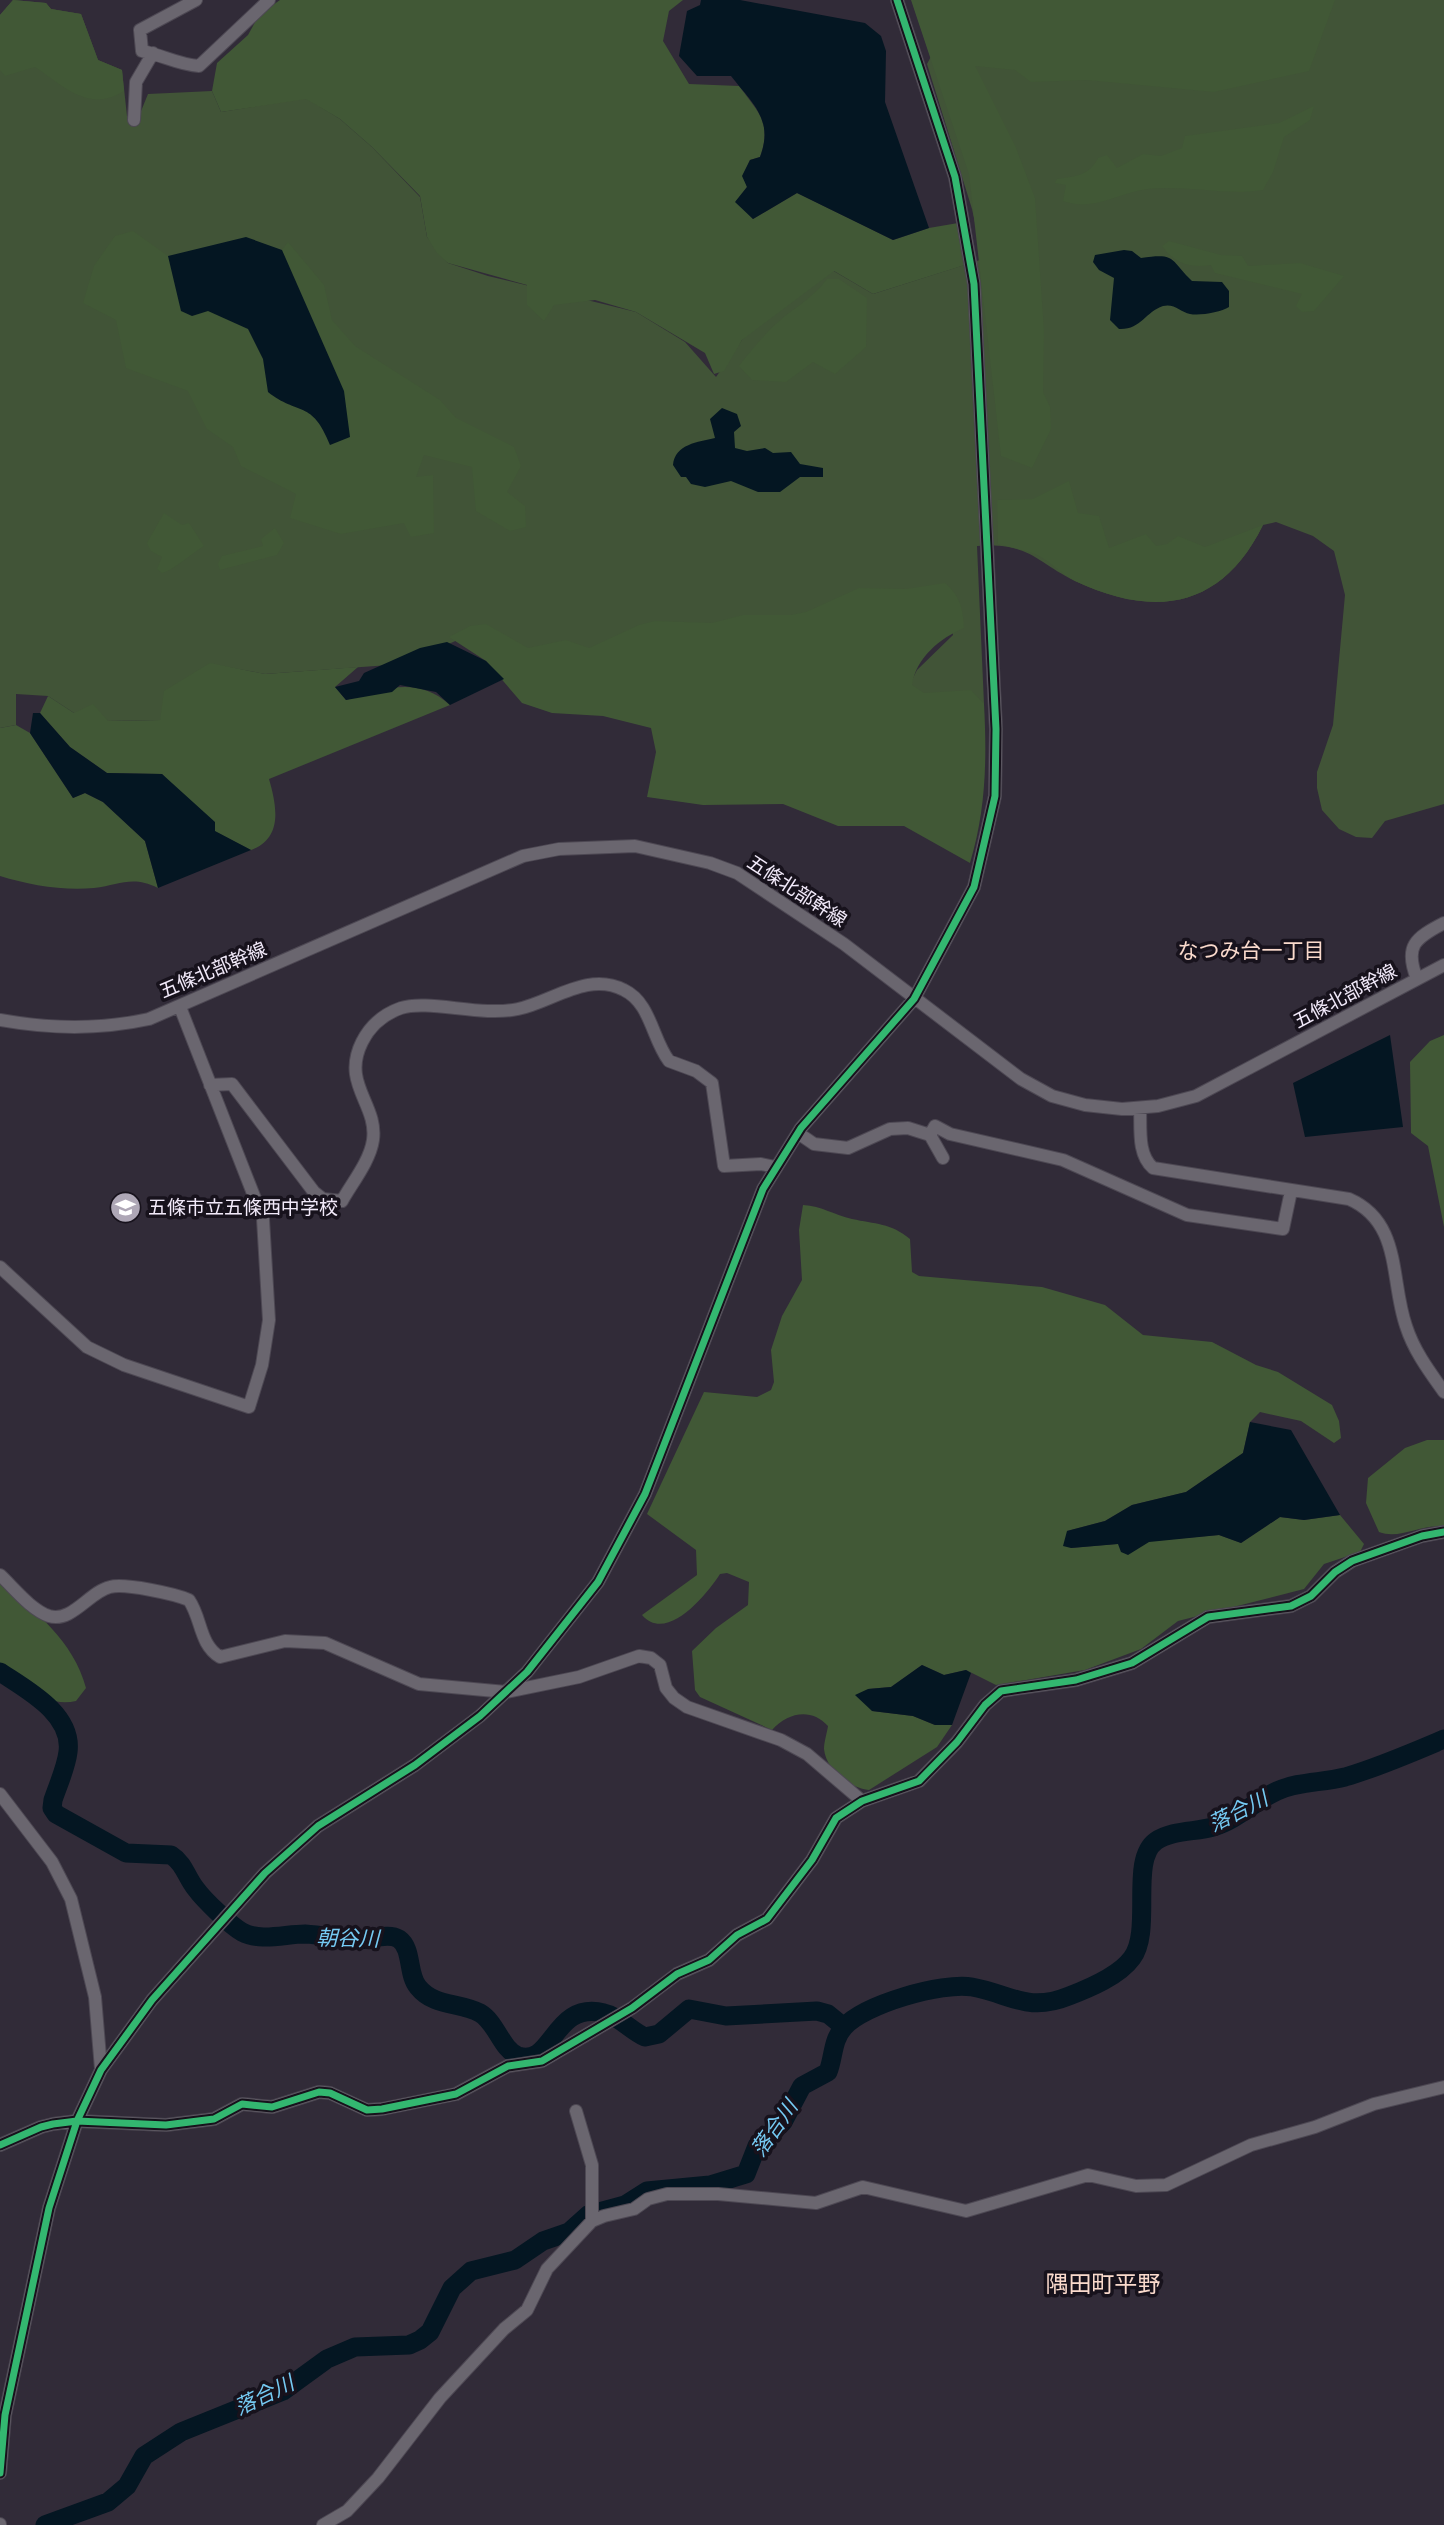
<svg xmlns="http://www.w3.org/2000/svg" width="1444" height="2525" font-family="'Work Sans','Noto Sans JP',sans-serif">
	<rect width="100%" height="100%" fill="#312b38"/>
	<path fill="#415437" d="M13,0L46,3L51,9L81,14L98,60L122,70L127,116L137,121L148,94L212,91L221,112L306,98L340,119L372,147L420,197L427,237L448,263L488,276L636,312L685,342L716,377L803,253L873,294L983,259L972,209L927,64L941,38L1157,0H1444V804L1385,821L1372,838L1356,837L1339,829L1322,810L1317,788V772L1333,725L1345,595L1334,551L1313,536L1276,522L1263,525C1222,608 1156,619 1075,581C1035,561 1029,542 977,546L984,704L957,707L901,702L917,670L953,635L948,598L842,610L534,667L469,635L403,664L265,674L210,664L160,720L108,721L74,713L48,696L16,694V725L0,728V15Z"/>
	<path fill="#415836" d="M13,0L46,3L51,9L81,14L98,60L122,70L124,91C89,113 65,87 35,67L5,76L0,70V15Z
		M280,0H683L669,11L663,41L689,84L739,86C759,113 772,123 760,157L750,160L743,175L747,187L736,201L753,219L797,193L893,240L929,228L958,223L965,265L873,294L834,271L742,340L724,371L714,374L705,353L636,312L595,300L554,305L544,321L527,305V285L448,263L437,253L427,237L420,196L372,147L340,119L306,99L221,112L212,91L217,63L248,35L259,15Z
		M911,0H1335L1309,71L1214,92L1087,80L1031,82L1015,70L975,66L1016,148L1035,198L1044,331L1043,392L1050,407L1051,429L1032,468L1001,456L969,174Z
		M1314,106L1310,120L1284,137L1273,172L1263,190C1225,196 1187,185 1148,189C1117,193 1094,212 1063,201L1066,185L1055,183L1057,179C1076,176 1089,176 1098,158L1107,155L1117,168L1143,154L1161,156L1182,148L1185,136L1279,123Z
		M133,231L168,256L181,311L192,316L208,311L248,329L263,359L268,392C298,416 313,399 330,445L344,391L282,250L288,242L324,285L332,320L355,346L440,400L456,418L514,447L521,466L507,492L525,506L526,527L510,531L476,511L472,467L424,455L416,477L433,475L434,533L411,537L404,523L341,534L290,518L296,494L241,466L233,447L207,429L188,391L126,368L116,320L83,303L94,266L115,236Z
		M1169,241L1221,255L1242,256L1248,266L1300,263L1344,276L1314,311L1302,312L1296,306L1302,294L1215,273L1211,265C1190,268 1175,264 1162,246Z
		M827,279H839L867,298L866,347L835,374L813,362L786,382L752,380L739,366C753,348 768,330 785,316C801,304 815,295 827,279Z
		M1069,481L1078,513L1099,516L1109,548L1146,534L1156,546L1167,544L1178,536L1205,547L1263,525C1222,608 1156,619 1075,581C1061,574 1049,560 1035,554C1023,550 1010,547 998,544L997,500L1033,499Z
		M164,513L182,525L189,523L204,546C192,553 174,570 162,573L157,569L162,557L151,551L147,543Z
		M275,528L284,543L277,555L220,570L218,564L222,556L263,546L261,539Z
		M945,583C960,596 963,608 964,628C940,638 916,658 912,685L924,693L971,690L984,704C987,759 986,810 970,863L904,826H838L783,804L703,805L647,797L656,752L651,728L603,716L552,713L522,703L486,661L449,637L470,626L486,624L528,648L566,640L589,648L639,625L655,621L712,623L743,615H791L806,612L859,588L906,589Z
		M210,663L265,674L358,667L335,687L346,700C384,689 417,675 450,705L269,779C277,807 283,838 251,850L214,831L162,774L107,773L70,747L40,713L48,696L74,713L93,704L108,721L160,720L164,691Z
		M16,725L30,733L73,798L85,793L103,802L145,841L158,888C132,875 120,885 94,888C63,891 29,885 0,876V728Z
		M1444,1035V1227L1428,1146L1411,1133L1410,1062L1430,1041Z
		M803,1205C822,1206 834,1215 852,1219C875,1224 891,1223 910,1239L912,1272L919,1276L1042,1287L1105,1305L1143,1335L1212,1342L1256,1365L1278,1372L1332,1405L1339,1421L1341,1438L1334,1443L1301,1421L1260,1412L1250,1422L1243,1453L1186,1492L1132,1505L1105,1521L1067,1531L1071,1548L1219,1535L1241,1543L1280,1517L1304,1520L1340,1515L1364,1544L1360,1552L1324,1564L1304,1589L1178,1621L1141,1649L1085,1670L996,1685L966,1670L944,1675L922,1665L891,1687L868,1689L872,1711L913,1716L935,1725H952L937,1747L869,1790C850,1788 826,1770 824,1749C824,1742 827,1733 828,1726C811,1707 787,1713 772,1730L700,1697L695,1690L692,1651L716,1628L748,1605L749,1582L727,1573L720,1574C707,1594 667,1644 642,1615L697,1575L696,1550L647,1514L704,1392L757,1397L771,1390L774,1382L771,1350L782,1316L802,1280L799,1230Z
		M1427,1440H1444V1527C1421,1523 1401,1540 1379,1532L1366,1503L1368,1478L1405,1448Z
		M0,1579C34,1611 74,1641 86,1688L76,1701C44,1708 23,1683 0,1663Z"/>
	<path fill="#041622" d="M701,0H740L865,23L881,36L886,51L885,102L929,228L893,240L797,193L753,219L735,202L747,187L742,176L750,160L760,157C774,120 753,104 731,76H697L679,56L687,11L700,5Z
		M246,237L282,250L344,391L350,437L330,445C312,399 298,416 268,392L263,359L248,329L208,311L192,316L181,311L168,256Z
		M1124,250L1132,251L1141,258C1177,253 1169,259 1192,281L1222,282L1229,291V307C1221,312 1200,316 1190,314C1181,312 1174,303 1163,306C1145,312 1141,330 1119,329L1110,320L1114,278L1099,270L1093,262L1095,255Z
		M722,408L737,414L741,426L734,432L735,448L747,451L765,448L773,453L791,452L800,464L823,468V477H800L780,492H758L731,481L705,487L691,484L686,477H681L673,465C675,444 698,442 715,438L710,419Z
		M447,642L486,661L504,679L450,705L436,692L400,685L392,692L346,700L335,687L359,681L364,673L420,648Z
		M33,713H40L70,747L107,773L162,774L215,822V831L251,850L158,888L145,841L103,802L85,793L73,798L30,733Z
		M1390,1035L1403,1127L1305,1137L1293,1083Z
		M1250,1422L1291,1430L1340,1515L1304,1520L1280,1517L1241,1543L1219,1535L1149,1542L1128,1555L1121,1552L1118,1544L1071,1548L1063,1546L1067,1531L1105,1521L1132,1505L1186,1492L1243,1453Z
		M922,1665L944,1675L966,1670L971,1673L952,1725H935L913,1716L872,1711L855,1695L868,1689L891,1687Z"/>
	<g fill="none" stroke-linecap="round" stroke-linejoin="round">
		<path stroke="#041622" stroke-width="19" d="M0,1672C27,1690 73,1714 68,1752C66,1768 58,1785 53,1800L52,1808L56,1814L126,1853L171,1855C185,1864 186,1877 196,1889C204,1900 230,1925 242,1932C261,1942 285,1934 305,1934C323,1935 340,1939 358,1940C370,1940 388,1932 399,1939C413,1949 407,1974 418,1987C434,2007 459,2002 480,2013C497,2023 501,2049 518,2056C553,2068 553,2000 604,2013C619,2016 631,2031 645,2037L659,2034L689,2009L726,2016L817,2011L828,2014L844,2027
			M45,2525L108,2502L127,2486L144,2456L181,2432L283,2391L327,2359L355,2347L409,2345L420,2340L430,2332L452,2288L471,2271L515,2260L543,2241L569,2232L588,2215L625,2205L647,2191L710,2185L746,2174L757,2146L783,2122L802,2086L828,2072C834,2057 832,2040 844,2027C865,2004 942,1982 972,1987C1011,1994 1027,2013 1069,1996C1090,1988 1119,1976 1132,1958C1153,1930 1129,1860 1156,1841C1172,1830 1195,1832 1213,1827C1237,1820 1255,1801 1277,1791C1299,1781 1322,1783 1345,1777C1379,1767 1411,1753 1444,1739"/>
		<defs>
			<path id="minor" d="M196,0L140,30L142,51C162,55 179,65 199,66L269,0
				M134,120L136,82L153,53
				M1417,979C1404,946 1415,938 1444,923
				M0,1020C50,1029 99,1030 149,1019L523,856L559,849L635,846L710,863L737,873L844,944L1021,1079L1052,1096L1085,1105L1122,1109L1158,1106L1196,1096L1444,965
				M210,1085L232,1084L314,1192L323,1199L342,1201C352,1183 370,1161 373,1140C378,1104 341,1084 362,1042C370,1026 384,1014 401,1008C428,999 481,1017 518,1009C552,1002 588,971 624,990C651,1003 652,1039 669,1061L696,1071L712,1083L724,1166L761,1164L775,1167
				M1140,1108C1141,1128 1137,1154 1153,1168L1349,1199C1402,1222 1390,1280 1406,1326C1414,1351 1429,1371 1444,1392
				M798,1133L814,1144L848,1148L890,1129L908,1128L930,1135L943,1158
				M930,1135L935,1126L950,1134L1063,1160L1187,1215L1283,1229L1291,1191
				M0,1267L87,1347L124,1365L249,1407L262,1365L269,1320L263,1219L180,1007
				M0,1575C14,1588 31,1610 49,1616C72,1623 89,1592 110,1587C125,1583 175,1594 189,1600C202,1619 199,1644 220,1657L285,1641L325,1643L419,1684L506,1692L579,1677L639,1656L651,1658L660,1665L666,1688L674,1698L687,1707L781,1740L807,1754L862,1801
				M0,1794L52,1862L71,1899L95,1997L101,2069
				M576,2111L592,2165V2221
				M0,2145L41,2127L53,2124L77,2121L166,2125L214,2119L242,2104L272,2107L319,2092L330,2093L367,2110L382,2109L456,2094L508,2066L542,2061L632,2008L677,1974L709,1960L737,1935L767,1919L812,1860L836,1818L862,1801L919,1781L957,1742L985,1705L1001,1691L1076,1680L1132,1663L1208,1617L1291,1606L1311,1596L1335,1572L1352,1561L1422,1536L1444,1532
				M0,2473L5,2415L49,2208L77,2121L101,2070L152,2000L265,1873L318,1826L415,1765L480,1716L527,1672L598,1582L645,1494L763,1189L801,1128L914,999L974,887L995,796L996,729L974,284L955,177L897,0
				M0,2524V2525
				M323,2525L347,2511L378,2478L440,2398L504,2329L527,2310L547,2269L592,2221L604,2216L634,2209L648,2199L667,2194H718L816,2203L863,2187L966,2211L1088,2175L1136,2186L1166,2185L1251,2145L1315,2127L1374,2104L1444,2087"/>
		</defs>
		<use href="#minor" stroke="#4d4853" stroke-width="14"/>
		<use href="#minor" stroke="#6a666f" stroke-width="12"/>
		<defs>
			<path id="cycleway" d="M0,2145L41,2127L53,2124L77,2121L166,2125L214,2119L242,2104L272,2107L319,2092L330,2093L367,2110L382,2109L456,2094L508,2066L542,2061L632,2008L677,1974L709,1960L737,1935L767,1919L812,1860L836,1818L862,1801L919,1781L957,1742L985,1705L1001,1691L1076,1680L1132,1663L1208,1617L1291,1606L1311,1596L1335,1572L1352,1561L1422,1536L1444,1532
				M0,2473L5,2415L49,2208L77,2121L101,2070L152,2000L265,1873L318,1826L415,1765L480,1716L527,1672L598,1582L645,1494L763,1189L801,1128L914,999L974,887L995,796L996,729L974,284L955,177L897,0"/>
		</defs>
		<use href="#cycleway" stroke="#17121c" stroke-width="11"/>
		<use href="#cycleway" stroke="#33b770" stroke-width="7"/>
	</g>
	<defs>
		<symbol id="school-disc" viewBox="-11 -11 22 22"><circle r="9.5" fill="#aea7b6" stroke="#17121c"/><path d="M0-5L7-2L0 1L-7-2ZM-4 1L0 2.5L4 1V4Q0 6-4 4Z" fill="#fff"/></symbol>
	</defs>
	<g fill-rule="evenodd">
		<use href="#school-disc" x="108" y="1190" width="35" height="35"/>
	</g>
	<g text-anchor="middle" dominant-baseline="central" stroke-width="7" stroke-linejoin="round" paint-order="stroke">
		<g font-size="19" fill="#f2eafa" stroke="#17121c">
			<text transform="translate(797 891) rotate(33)">五條北部幹線</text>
			<text transform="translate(213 970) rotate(-23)">五條北部幹線</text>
			<text transform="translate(1345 996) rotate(-28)">五條北部幹線</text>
		</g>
		<g font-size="19" fill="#f2eafa" stroke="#17121c" text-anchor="start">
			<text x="148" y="1207">五條市立五條西中学校</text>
		</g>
		<g font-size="21" fill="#fadacc" stroke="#17121c">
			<text x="1251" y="950">なつみ台一丁目</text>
		</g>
		<g font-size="21" font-style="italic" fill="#75caf3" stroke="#17121c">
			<text transform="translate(1238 1811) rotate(-27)">落合川</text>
			<text transform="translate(348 1938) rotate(1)">朝谷川</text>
			<text transform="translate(774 2128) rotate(-55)">落合川</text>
			<text transform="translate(264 2395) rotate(-26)">落合川</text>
		</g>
		<g font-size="23" fill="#fadacc" stroke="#17121c">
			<text x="1103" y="2284">隅田町平野</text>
		</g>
	</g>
</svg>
